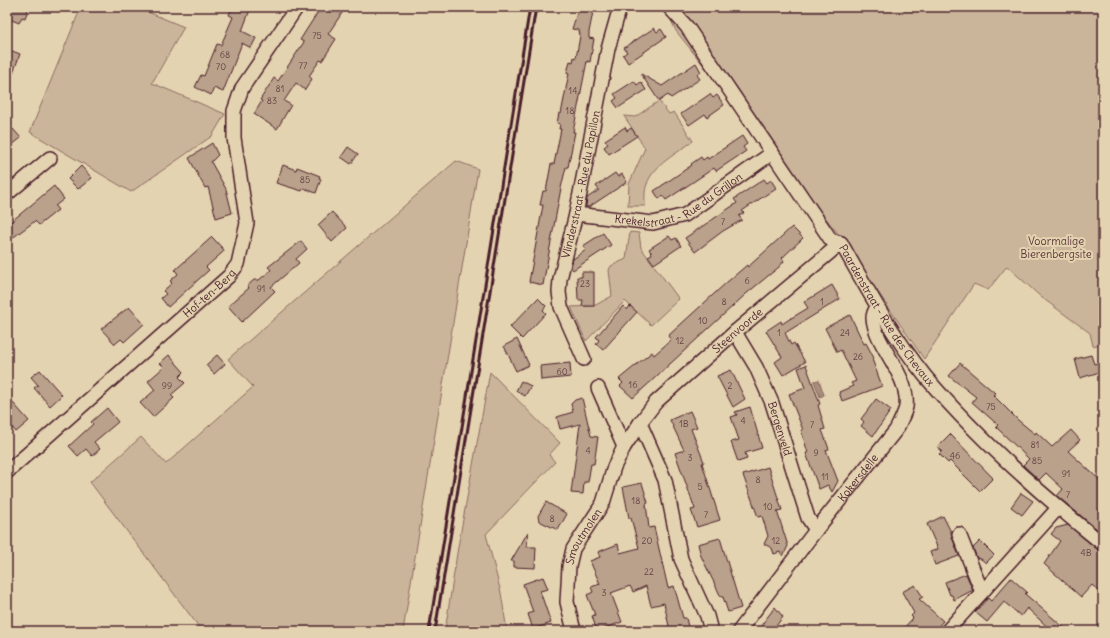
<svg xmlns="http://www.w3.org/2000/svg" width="1110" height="638" font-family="Delius,sans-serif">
	<rect width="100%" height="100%" fill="#e4d3b0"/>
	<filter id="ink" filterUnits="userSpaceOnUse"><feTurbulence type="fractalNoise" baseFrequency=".025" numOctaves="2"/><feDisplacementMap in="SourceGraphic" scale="8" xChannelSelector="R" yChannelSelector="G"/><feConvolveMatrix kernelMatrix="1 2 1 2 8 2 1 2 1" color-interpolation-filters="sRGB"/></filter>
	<g filter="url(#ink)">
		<path fill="#cbb59a" stroke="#8a6a62" d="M81,7H136L184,27L152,83L225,114L212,136L131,192L30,132Z
			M665,7H1103V343L1093,346L1090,333L1041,297L1007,266L988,290L974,284L924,359L836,231L676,31Z
			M659,101L669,114L674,112L693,141C678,153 653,165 647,184C644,191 645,199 645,206H628L629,184L645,148L624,116L635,117Z
			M456,161L478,169L403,631H202L90,482L141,437L166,464L253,387L228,359Z
			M630,232L639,233L641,248L679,299L651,325L625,301L586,341L571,307L594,306L612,296L609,270L611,266L626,259Z
			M490,372L560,443L549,455L555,462L486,534L501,593L507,631H445L458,547Z"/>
		<path fill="#aa8e7d" stroke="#84625c" d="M819,380L824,395L820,397L814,381Z"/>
		<path fill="#b9a18b" stroke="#4a1f2b" d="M7,7H29L25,18L22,17L19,23L7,18Z
			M232,7H251L242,31L256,38L251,48L242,43L223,92L214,88L211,95L195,87L201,75L204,76L217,44L221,45L233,17L229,15Z
			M321,7H346L328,34L336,39L322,61L320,60L309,76L312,79L305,90L296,83L284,101L291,105L277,129L254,114L262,101L260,100L274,78L278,81L304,42L300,40Z
			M579,7H594L589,32V38L594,39L590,62L587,61L573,132H575L568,167H566L561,188L543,285L529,282L543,205H540L543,191H546L551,164H554L561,129H559L560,124L557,123L559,113L561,114L569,73H567L570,61L573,62L574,57L576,58L580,36L579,30L572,29Z
			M654,28L657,32L661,29L666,37L628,63L623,55L627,52L624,48Z
			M7,49L20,54L8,87H7Z
			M696,63L701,72L697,75L700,79L671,98L668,95L659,101L641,74L662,86Z
			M634,81L637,85L641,82L646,90L618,108L613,101L617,98L614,94Z
			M710,94L713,98L717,95L724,105L707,117L705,114L689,125L681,114Z
			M625,127L627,131L631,128L637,136L609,154L604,147L608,144L605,140Z
			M13,129L21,138L7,149V134Z
			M742,136L747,144L743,147L746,151L716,171L714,168L666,200L663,196L659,199L654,191L692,165L691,164L701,157L703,160L707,157L708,159Z
			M212,143L218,155L211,162L226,189L232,213L216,218L208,187L205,188L189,158Z
			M348,147L358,154L351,164L341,157Z
			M283,165L296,170L297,167L320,176L319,178L321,179L316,193L303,188L302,191L276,183Z
			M81,166L92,178L78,189L68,179Z
			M615,173L618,177L622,174L627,182L589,207H586L587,198L599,190L596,186Z
			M764,179L767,183L771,180L776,188L742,211L744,213L739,216L742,220L723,231L695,252L685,238L737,203L734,199Z
			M54,186L64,199L55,206L58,210L39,225L35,221L7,242V225Z
			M332,212L347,228L332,242L318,225Z
			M792,227L803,238L782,258L784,261L779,267L746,294L633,398L620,386L623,383L619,379L652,352L654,355L671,340L668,336L726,283L747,265L748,267Z
			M603,233L611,245L573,270L571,267L573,259L586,250L583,246Z
			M669,236L672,240L676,238L681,246L654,264L648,256L652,254L649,249Z
			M212,237L224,250L223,252L206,267L209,270L168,307L161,298L166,294L163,291L172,283L170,281L178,274L175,270Z
			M301,241L307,249L296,259L299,263L271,287L275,291L242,322L228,306L249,288L247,286L254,280H259L271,270L268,267Z
			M582,272H594V306H582L583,300H578L577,277H582Z
			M832,285L840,299L785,333L791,345L794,343L805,362L783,375L775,362L782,357L766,331L781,321L782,324L788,320L808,308L804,302Z
			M538,298L546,306L543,310L546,313L522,339L510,327Z
			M623,306L627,310L630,306L637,312L603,350L596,344L599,340L596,337Z
			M129,307L144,324L124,342L121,339L115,344L101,329Z
			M850,315L864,344L866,343L874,358L872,359L882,386L842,401L839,392L853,386L851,383L856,381L841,350L837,352L825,328Z
			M517,339L529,365L516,371L504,346Z
			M169,355L184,372L179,377L185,383L171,395L174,398L153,417L140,403L155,390L148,381L164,367L160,363Z
			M217,355L225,364L214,374L206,365Z
			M1091,355L1094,364L1101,362L1103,371L1080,378L1075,359Z
			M570,363L571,377L541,380L540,366Z
			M960,363L995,393L993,395L1019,421L1035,434L1036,432L1052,447L1071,430L1080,440L1068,451L1103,483V505L1098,511L1103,515V534L1057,496L1063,489L1046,473L1039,480L1023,465L1029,459L996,427L998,425L972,402L976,397L949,376Z
			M806,365L820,404L818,405L825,429L822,430L829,449L826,450L838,481L832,492L828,485L819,489L806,453H808L801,430H803L789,394L805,388L798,368Z
			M40,370L62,395L50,406L34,388L38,385L31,377Z
			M731,370L745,399L733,407L717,376Z
			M521,381L531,386L525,396L516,391Z
			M7,396L29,421L16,432L7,422Z
			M582,398L591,436L598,437L594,464H591L588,482H584L583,494L571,493L580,424L560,429L557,417L573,412L571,404L575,400Z
			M876,399L891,410L873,436L861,426L864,422L861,419Z
			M750,407L762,448L745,453L747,459L738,462L731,442L739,440L731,417L737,415L735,412Z
			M107,408L118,422L94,442L100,449L92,456L86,449L78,456L69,446L93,424L91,422Z
			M690,411L697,427L691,429L704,462L702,463L720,520L697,527L691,510L695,509L675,453L684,450L670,420Z
			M950,434L993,478L980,491L950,461L948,463L939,454L942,451L937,447Z
			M768,467L782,510L777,511L788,546L783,556L780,552L774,554L772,548L764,544L768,536L762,516L758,517L743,475Z
			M642,483L648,503L646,504L649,528L654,527L668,588L674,586L683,618H686L689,631H670L664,603L651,606L646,586L633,592L630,586L611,593L622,622L597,631L592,616L595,615L587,595L593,592L591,587L600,584L590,561L600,557L598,552L618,544L620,553L639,548L631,518H629L623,487Z
			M1021,493L1033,501L1022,515L1011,507Z
			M546,502L567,514L558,530L539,521L538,516Z
			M943,516L951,532L952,537L959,556L935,565L930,552L938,549L927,524Z
			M1068,525L1098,550L1103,552V595L1092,585L1081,597L1044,564L1060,541L1051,534L1056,528Z
			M528,532L527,547H536L535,568L514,567V561H511Z
			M720,538L741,608L728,612L723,597H721L701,556L698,544Z
			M980,541L994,555L986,563L981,559L977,558L973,548Z
			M966,574L973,590L954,600L952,595H950L945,582Z
			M543,577L548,589L540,591L551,623L533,629L528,614L533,612L523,584Z
			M1011,578L1027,592L1025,594L1068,631H1052L1027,608L1021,616L1004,602L987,622L975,612L988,598L991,601Z
			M915,585L923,597L919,599L943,621L934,631H901L913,618L911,616L914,613L902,592Z
			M775,607L783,617L772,631H757Z"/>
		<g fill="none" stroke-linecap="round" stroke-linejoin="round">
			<defs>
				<g id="street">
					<path id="s1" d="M669,7L687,27L831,240L841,243C867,289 892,335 925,376C978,439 1039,493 1103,544"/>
					<path d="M7,194L50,158"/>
					<path id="s2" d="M576,214L653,223L685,215L772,153"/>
					<path id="s3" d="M735,332L756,367L772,403L808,518L816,530"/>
					<path id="s4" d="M584,359L561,307L559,292L560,279L576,214L608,49L620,7"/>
					<path d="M598,388L624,447"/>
					<path d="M640,423L665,480L681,559L707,616L711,631"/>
					<path id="s5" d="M7,472L203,299L229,276L238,264L247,223L234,138V111L242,88L297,7"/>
					<path d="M959,534L982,592"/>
					<path id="s6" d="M574,631L567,602L569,566L573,549L603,503L614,467L624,447L640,423L656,402L735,332L841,243"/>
					<path id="s7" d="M739,631L816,530L896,430C900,422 904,415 906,407C910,375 875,346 873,318C873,315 875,310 877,307"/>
					<path d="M947,631L1058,508"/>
				</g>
			</defs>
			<use href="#street" stroke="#4a1f2b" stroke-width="16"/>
			<use href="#street" stroke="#e4d3b0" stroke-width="13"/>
			<path stroke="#4a1f2b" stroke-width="3" d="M429,631L530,7
				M435,631L536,7"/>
		</g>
	</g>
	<g text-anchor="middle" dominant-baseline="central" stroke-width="4" stroke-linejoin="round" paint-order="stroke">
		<g font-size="9" fill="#664043">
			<text x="317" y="35">75</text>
			<text x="225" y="54">68</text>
			<text x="303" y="65">77</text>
			<text x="221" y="66">70</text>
			<text x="280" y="88">81</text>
			<text x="573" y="90">14</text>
			<text x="272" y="100">83</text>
			<text x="570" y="110">18</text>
			<text x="305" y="179">85</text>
			<text x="723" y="221">7</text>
			<text x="747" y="280">6</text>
			<text x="585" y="283">23</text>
			<text x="261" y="288">91</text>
			<text x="724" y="301">8</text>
			<text x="822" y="301">1</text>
			<text x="703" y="320">10</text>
			<text x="779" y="332">1</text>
			<text x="845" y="332">24</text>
			<text x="680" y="340">12</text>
			<text x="858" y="356">26</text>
			<text x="562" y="371">60</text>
			<text x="633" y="384">16</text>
			<text x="167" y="385">99</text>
			<text x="730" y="385">2</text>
			<text x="991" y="406">75</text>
			<text x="743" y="420">4</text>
			<text x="684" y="423">1B</text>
			<text x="812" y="424">7</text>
			<text x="1035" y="444">81</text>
			<text x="588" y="450">4</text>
			<text x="816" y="452">9</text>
			<text x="955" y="455">46</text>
			<text x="690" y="457">3</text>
			<text x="1037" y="460">85</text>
			<text x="1066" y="473">91</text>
			<text x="825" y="476">11</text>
			<text x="758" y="479">8</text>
			<text x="700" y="486">5</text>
			<text x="1068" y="494">7</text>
			<text x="636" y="500">18</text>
			<text x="768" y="506">10</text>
			<text x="706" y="514">7</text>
			<text x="552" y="518">8</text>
			<text x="647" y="540">20</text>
			<text x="776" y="540">12</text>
			<text x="1086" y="552">4B</text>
			<text x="649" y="571">22</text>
			<text x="604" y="592">3</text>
		</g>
		<g font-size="11" fill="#4a1f2b" stroke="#e4d3b0">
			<text stroke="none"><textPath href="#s4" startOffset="182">Vlinderstraat - Rue du Papillon</textPath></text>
			<text stroke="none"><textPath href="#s2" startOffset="109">Krekelstraat - Rue du Grillon</textPath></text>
			<text stroke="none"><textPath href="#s5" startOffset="270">Hof-ten-Berg</textPath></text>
			<text stroke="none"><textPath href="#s1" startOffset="380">Paardenstraat - Rue des Chevaux</textPath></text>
			<text stroke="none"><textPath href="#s6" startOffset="362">Steenvoorde</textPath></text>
			<text stroke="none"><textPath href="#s3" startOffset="107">Bergenveld</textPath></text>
			<text stroke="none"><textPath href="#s7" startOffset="194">Kokersdelle</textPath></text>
			<text stroke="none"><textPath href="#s6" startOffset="99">Smoutmolen</textPath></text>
		</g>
		<g font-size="11" fill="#5d363c" stroke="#e4d3b0">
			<text x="1056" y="241">Voormalige<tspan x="1056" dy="13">Bierenbergsite</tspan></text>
		</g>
	</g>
	<rect width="1110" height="638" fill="none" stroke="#e4d3b0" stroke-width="24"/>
	<rect x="12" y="12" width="1086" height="614" fill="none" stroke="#4a1f2b" stroke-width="1.5" filter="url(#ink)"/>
</svg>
